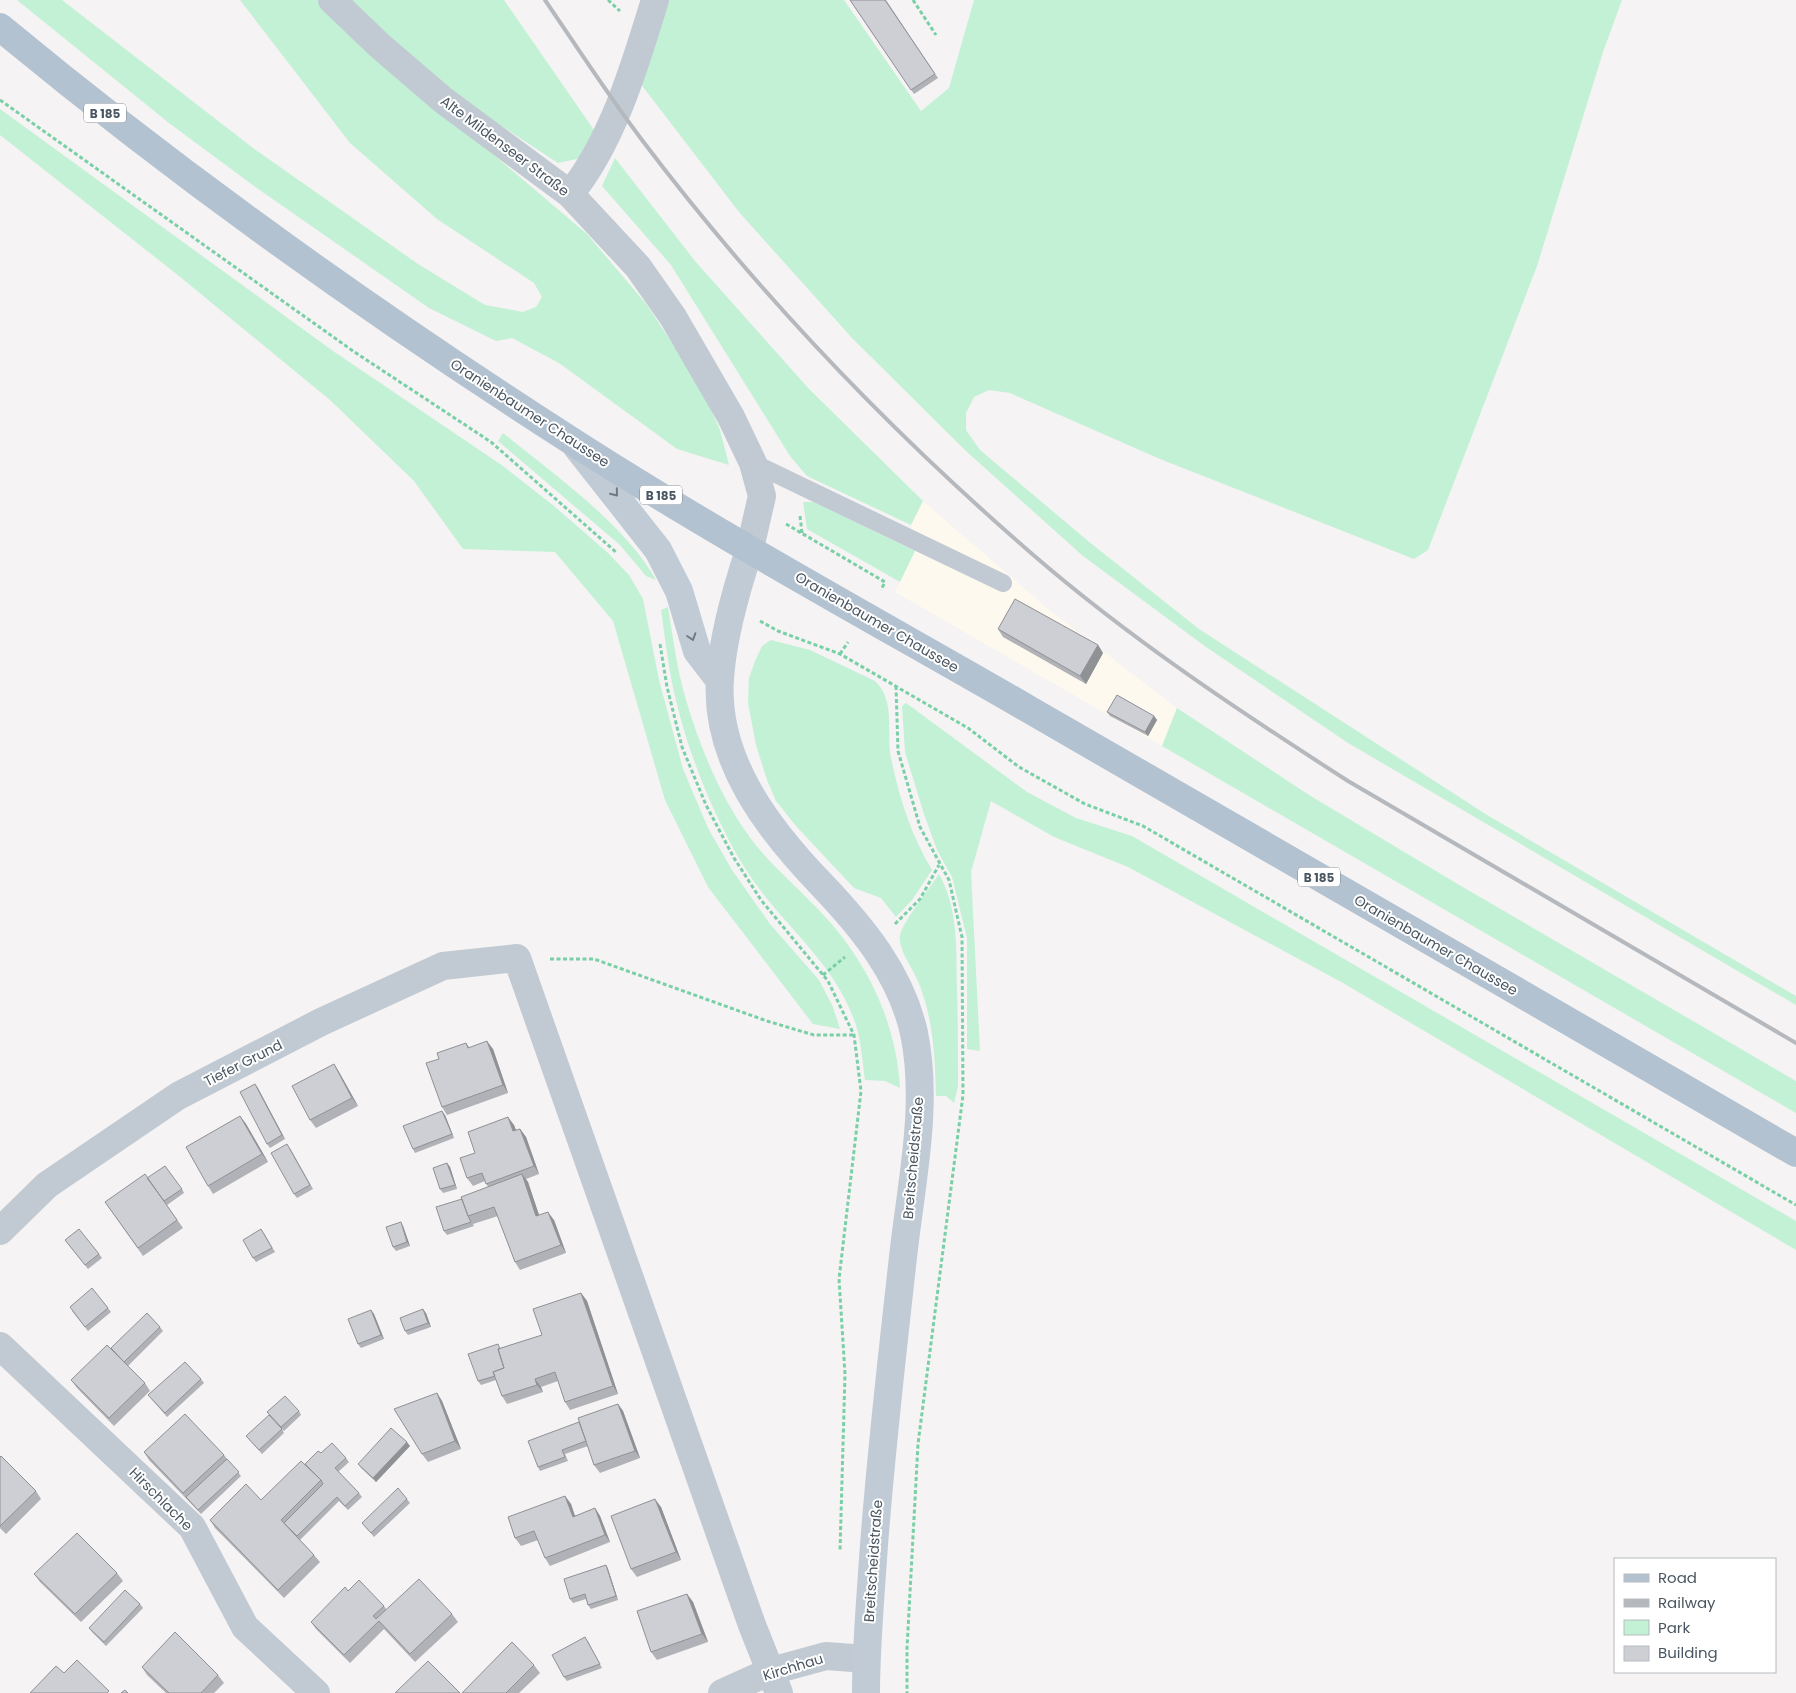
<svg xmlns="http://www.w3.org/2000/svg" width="1796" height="1693" font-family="Poppins,sans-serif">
	<rect width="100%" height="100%" fill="#f5f3f3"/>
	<path fill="#fdf9ef" d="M923,501L1048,609L1177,708L1162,746L895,592L915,551L911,525Z"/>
	<path fill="#c3f1d5" d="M17,0H62L253,148L418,264L485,305L523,312L536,307L542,297L534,283L437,219L350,143L240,0H504L594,130L581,158L558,163L477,110L463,129L587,234L647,305L702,389L720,430L729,465L677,449L559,363L512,338L496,341L429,308L254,186L169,123Z
		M667,0H844L921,111L949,88L974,0H1622L1603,52L1537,266L1428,550L1414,559L1160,459L1010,393L989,390L974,397L966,413V430L980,450L1088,541L1199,629L1487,815L1796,996V1005L1348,743L1206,647L1083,556L967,452L852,338L739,212L640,83Z
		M0,109L333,351L503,466L554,506L608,553L629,575L643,599L659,680L683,769L708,828L732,870L770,924L819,980L833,1007L840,1029L813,1024L708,887L665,800L613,621L555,552L463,549L414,481L330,400L179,276L0,135Z
		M615,158L695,261L809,389L923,501L911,525L807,476L790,456L671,265L602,186Z
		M503,433C553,474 624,523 656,580L646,576L620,545L498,441Z
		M803,502H814L915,551L900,582L807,529Z
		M668,607C673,637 677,670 686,700C700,748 721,798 751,839C770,864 795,885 816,907C865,957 896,1019 900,1088L885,1081L865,1080C862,1059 861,1036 853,1017C835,969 795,934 764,895C753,881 742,864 733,848C707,799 686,746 674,692C668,665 665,637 661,610Z
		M771,640L810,650L875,681C896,701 886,731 891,758C899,797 911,835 932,870L912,900L896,917L881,898L854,888L796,826L776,801L767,780L756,745L748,703L749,678L755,661L762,646Z
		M906,703L1027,792L1076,818L1132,836L1796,1221V1250L1343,983L1128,867L1054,837L991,801L971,872L980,1051L967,1049V938L952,877L937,850L924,814L905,752L902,706Z
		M1177,708L1309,795L1461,886L1796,1081V1113L1162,746Z
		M939,874C959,909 956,952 957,990C958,1022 958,1054 958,1086L954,1103L946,1096H936C935,1055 933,1016 917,979C912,967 898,949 900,936C902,922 930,888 939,874Z"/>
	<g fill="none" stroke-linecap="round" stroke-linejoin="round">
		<path stroke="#7ad0a6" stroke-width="3" stroke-dasharray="4 2.5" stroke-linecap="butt" d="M608,0L620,11
			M913,0L936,35
			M0,100L353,351L491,442L617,553
			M800,516L802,533
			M786,524L885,582L881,590
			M760,621L778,631L840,654L968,728L1019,767L1085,804L1143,826L1796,1205
			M660,644L667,687L682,747L706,805L734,858L761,900L828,981L854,1035L861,1091L839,1279L845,1374L840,1551
			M840,654L848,642
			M896,686L898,751L920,827L949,880L962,937L963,1095L918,1444L907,1648V1693
			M895,924L920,899L939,865
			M550,959H594L767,1021L814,1035H854
			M823,975L845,957"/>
		<path stroke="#c1cad2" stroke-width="18" d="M753,463L1003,583"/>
		<path stroke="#c1cad2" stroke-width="28" d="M332,0L379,45L443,100L570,194L638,267L673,317L731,417L753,463L762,496L750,548
			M570,194C613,141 635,65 655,0
			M0,1231L47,1185L178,1096L321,1022L443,966L517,958L752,1625L779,1693
			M0,1346L192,1527L245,1627L316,1693
			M722,1693L771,1671L826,1656L866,1659"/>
		<path stroke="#c1cbd6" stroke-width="28" d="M577,447L658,550L679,591L697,651L720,681
			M750,548C736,590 723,635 720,678C714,760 769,830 822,885C862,927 901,974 914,1033C929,1105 911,1184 903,1257C892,1357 880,1458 873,1559C870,1604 866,1648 866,1693"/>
		<path stroke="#b3c2d1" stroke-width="28" d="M0,27C181,177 372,313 570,440C719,536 876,621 1030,710C1285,857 1541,1005 1796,1153"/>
		<path stroke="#b5b8bd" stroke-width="4" d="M545,0C577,47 608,95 642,140C756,291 888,429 1031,553C1129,638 1239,711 1348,781L1796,1043"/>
	</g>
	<path fill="#b0b2b7" d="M850,0H886L938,78L914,94Z
		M998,629L1098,645L1103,653L1086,684L1003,637Z
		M1107,712L1154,716L1157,720L1148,736L1110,716Z
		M466,1043L470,1048L493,1049L508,1093L447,1115L442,1107L439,1059Z
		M334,1064L339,1072L358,1106L316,1128L310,1120Z
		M255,1084L285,1139L270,1148L267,1144Z
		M445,1115L454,1138L415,1153L413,1149Z
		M240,1116L246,1124L268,1162L213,1194L208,1186Z
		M514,1125L516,1130L520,1129L526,1137L539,1174L526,1179L528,1182L539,1215L554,1220L566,1253L520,1270L515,1262L498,1216L473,1224L474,1226L447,1235L444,1231L462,1199L488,1187L485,1181L473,1186L467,1178L475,1153Z
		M290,1148L313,1189L297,1198L294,1194Z
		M447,1163L450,1167L457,1189L443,1193L440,1189Z
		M147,1178L182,1189L184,1193L167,1205L157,1191L183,1228L143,1256L105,1202Z
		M403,1226L410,1246L396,1251L393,1247Z
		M264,1233L275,1252L256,1262L253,1258Z
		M68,1244L99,1254L102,1258L88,1269Z
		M581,1293L587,1301L618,1394L570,1410L565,1402L558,1381L541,1387L543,1392L507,1404L502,1396L496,1380L481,1385L478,1381L501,1348L542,1335Z
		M108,1308L111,1312L88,1331L72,1311Z
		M371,1310L374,1314L384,1339L361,1348L358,1344Z
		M426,1313L431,1327L408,1335L405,1331Z
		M160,1327L163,1331L128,1366L145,1383L150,1391L114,1426L77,1388L71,1380L111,1348Z
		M201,1379L204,1383L167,1417L148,1395Z
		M437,1393L442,1401L461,1449L428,1462L422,1454Z
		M618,1404L623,1411L640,1458L600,1473L594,1465L588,1446L565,1454L568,1461L540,1471L538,1467L579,1422Z
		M299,1411L301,1415L284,1431L267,1412Z
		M282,1429L284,1433L262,1454L246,1436Z
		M410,1446L376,1482L361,1468L358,1464Z
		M144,1452L224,1455L241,1476L201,1514L149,1460Z
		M0,1456L36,1491L41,1499L6,1534L0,1528Z
		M346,1458L349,1462L338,1472L359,1493L362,1497L348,1510L339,1501L300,1540L314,1555L320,1562L284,1598L215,1528L210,1520L261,1500L305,1464Z
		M565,1496L571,1504L575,1516L595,1508L600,1516L610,1542L550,1566L545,1558L538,1540L521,1546L515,1538Z
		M407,1499L410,1503L374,1537L362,1523Z
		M661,1507L681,1560L637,1577L631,1569Z
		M606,1565L608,1569L618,1600L591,1609L588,1605L586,1599L573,1603L570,1599Z
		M117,1573L123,1581L81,1622L40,1582L34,1574Z
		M348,1591L384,1606L386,1609L452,1614L458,1622L415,1662L384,1629L350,1663L316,1629L311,1622Z
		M687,1594L693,1602L708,1642L657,1660L651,1652Z
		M140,1604L143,1608L106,1646L92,1632L89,1628Z
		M588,1641L602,1668L567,1681L564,1677Z
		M534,1665L540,1673L519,1693H462Z
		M142,1667L218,1675L224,1683L214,1693H166L147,1675Z"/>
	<path fill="#909195" d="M1098,645L1103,653L1086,684L1080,676Z
		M1154,716L1157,720L1148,736L1145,732Z
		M487,1041L493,1049L508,1093L503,1085Z
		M334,1064L339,1072L358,1106L352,1098Z
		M255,1084L258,1088L285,1139L282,1135Z
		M442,1111L445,1115L454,1138L452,1134Z
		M240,1116L246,1124L268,1162L262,1154Z
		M508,1117L514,1125L519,1139L513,1131Z
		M520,1129L526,1137L539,1174L534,1166Z
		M447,1163L450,1167L457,1189L455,1185Z
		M522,1174L528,1182L542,1224L536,1216Z
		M548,1212L554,1220L566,1253L561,1245Z
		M401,1222L403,1226L410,1246L407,1242Z
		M581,1293L587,1301L618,1394L613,1386Z
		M423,1309L426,1313L431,1327L428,1323Z
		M371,1310L374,1314L384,1339L381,1335Z
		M535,1379L541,1387L543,1392L537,1385Z
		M437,1393L442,1401L461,1449L455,1441Z
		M618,1404L623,1411L640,1458L635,1451Z
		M407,1442L410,1446L376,1482L373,1478Z
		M565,1496L571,1504L578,1525L573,1517Z
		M655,1499L661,1507L681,1560L676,1552Z
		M595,1508L600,1516L610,1542L605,1535Z
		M606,1565L608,1569L618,1600L616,1596Z
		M687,1594L693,1602L708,1642L702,1634Z"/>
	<path fill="#cdcfd5" stroke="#909195" d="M850,0H885L935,74L911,90Z
		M1015,599L1098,645L1080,676L998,629Z
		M1117,695L1154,716L1145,732L1107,712Z
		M487,1041L503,1085L442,1107L426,1063L439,1059L437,1053L466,1043L468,1048Z
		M334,1064L352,1098L310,1120L292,1086Z
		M255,1084L282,1135L267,1144L240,1092Z
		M442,1111L452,1134L413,1149L403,1126Z
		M240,1116L262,1154L208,1186L186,1147Z
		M508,1117L513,1131L520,1129L534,1166L486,1184L482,1173L467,1178L460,1158L475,1153L468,1132Z
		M287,1144L310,1185L294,1194L271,1153Z
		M447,1163L455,1185L440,1189L433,1168Z
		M165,1166L182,1189L164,1201L147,1178Z
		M145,1174L177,1220L138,1248L105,1202Z
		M522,1174L536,1216L548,1212L561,1245L515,1262L494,1207L468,1216L461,1197Z
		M462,1199L468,1216L471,1222L444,1231L436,1207Z
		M401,1222L407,1242L393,1247L386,1227Z
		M79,1229L99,1254L85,1265L65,1240Z
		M261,1229L272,1248L253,1258L243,1240Z
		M92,1288L108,1308L85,1327L70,1307Z
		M581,1293L613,1386L565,1402L555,1372L535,1379L537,1385L502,1396L493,1372L504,1368L498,1349L542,1335L533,1309Z
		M423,1309L428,1323L405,1331L400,1318Z
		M371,1310L381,1335L358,1344L348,1319Z
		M147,1313L160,1327L124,1362L111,1348Z
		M498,1344L500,1349H498L504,1368L493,1372L495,1376L478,1381L468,1354Z
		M107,1345L145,1383L109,1418L71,1380Z
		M185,1362L201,1379L165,1413L148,1395Z
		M437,1393L455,1441L422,1454L394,1409Z
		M285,1396L299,1411L281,1427L267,1412Z
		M618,1404L635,1451L594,1465L578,1418Z
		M185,1414L224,1455L183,1493L144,1452Z
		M269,1415L282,1429L259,1450L246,1436Z
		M579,1422L586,1441L562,1450L565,1457L538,1467L528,1441Z
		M391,1428L407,1442L373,1478L358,1464Z
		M332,1443L346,1458L335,1468L359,1493L345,1506L337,1497L297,1536L284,1523L323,1484L321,1480L305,1464L318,1451L321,1453Z
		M1,1456L36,1491L0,1526V1457Z
		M227,1459L239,1472L198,1510L186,1497Z
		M301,1461L321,1480L281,1520L314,1555L278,1590L210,1520L246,1484L261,1500Z
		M398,1488L407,1499L371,1533L362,1523Z
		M565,1496L573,1517L595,1508L605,1535L545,1558L534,1531L515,1538L508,1517Z
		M655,1499L676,1552L631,1569L611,1516Z
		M77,1533L117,1573L75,1614L34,1574Z
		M606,1565L616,1596L588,1605L585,1594L570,1599L564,1579Z
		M419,1579L452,1614L410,1654L379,1621L344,1655L311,1622L345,1587L348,1591L359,1580L384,1606L373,1616L376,1619Z
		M125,1590L140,1604L104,1642L89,1628Z
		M687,1594L702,1634L651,1652L637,1611Z
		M175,1632L218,1675L201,1693H169L142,1667Z
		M585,1637L600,1664L564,1677L552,1655Z
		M512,1642L534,1665L506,1693H462Z
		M77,1660L109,1691L107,1693H30L56,1666L64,1673Z
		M428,1661L460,1693H395Z
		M125,1690L128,1693H121Z"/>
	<defs><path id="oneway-chevron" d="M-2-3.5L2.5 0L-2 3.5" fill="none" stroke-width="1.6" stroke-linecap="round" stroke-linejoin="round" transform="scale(1.25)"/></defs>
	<g stroke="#6e7984">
		<use href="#oneway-chevron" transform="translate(615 493) rotate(51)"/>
		<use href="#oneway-chevron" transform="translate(692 637) rotate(72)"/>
	</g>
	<g text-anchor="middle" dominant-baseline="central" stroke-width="4" stroke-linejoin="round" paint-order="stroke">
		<g fill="#fff" stroke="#808990" stroke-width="1">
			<rect x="84" y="103.5" width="42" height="19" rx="4"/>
			<rect x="640" y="485.5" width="42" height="19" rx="4"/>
			<rect x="1298" y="867.5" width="42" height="19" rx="4"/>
		</g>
		<g font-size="12" font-weight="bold" fill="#4a5661">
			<text x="105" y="113">B 185</text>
			<text x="661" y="495">B 185</text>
			<text x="1319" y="877">B 185</text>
		</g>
		<g font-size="14" fill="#4a5661" stroke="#fff">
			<text transform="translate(505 146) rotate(37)">Alte Mildenseer Straße</text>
			<text transform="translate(530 413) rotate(33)">Oranienbaumer Chaussee</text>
			<text transform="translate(877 622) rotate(30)">Oranienbaumer Chaussee</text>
			<text transform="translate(1436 945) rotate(30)">Oranienbaumer Chaussee</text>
			<text transform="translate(243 1063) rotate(-27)">Tiefer Grund</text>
			<text transform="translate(913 1158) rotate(-85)">Breitscheidstraße</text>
			<text transform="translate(161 1499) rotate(45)">Hirschlache</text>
			<text transform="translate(873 1561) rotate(-86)">Breitscheidstraße</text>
			<text transform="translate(793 1667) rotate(-17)">Kirchhau</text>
		</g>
	</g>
	<rect x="1614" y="1558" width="162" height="115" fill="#ffffff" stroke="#b7bbc0"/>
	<rect x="1624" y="1574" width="25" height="8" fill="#b3c2d1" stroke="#b7bbc0"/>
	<text x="1658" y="1583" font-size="15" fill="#4a5661">Road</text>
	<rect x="1624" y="1599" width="25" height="8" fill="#b5b8bd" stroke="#b7bbc0"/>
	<text x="1658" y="1608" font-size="15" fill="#4a5661">Railway</text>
	<rect x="1624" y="1620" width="25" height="15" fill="#c3f1d5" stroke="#b7bbc0"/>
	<text x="1658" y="1633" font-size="15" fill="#4a5661">Park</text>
	<rect x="1624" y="1646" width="25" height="15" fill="#cdcfd5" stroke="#b7bbc0"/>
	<text x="1658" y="1658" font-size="15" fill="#4a5661">Building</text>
</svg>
